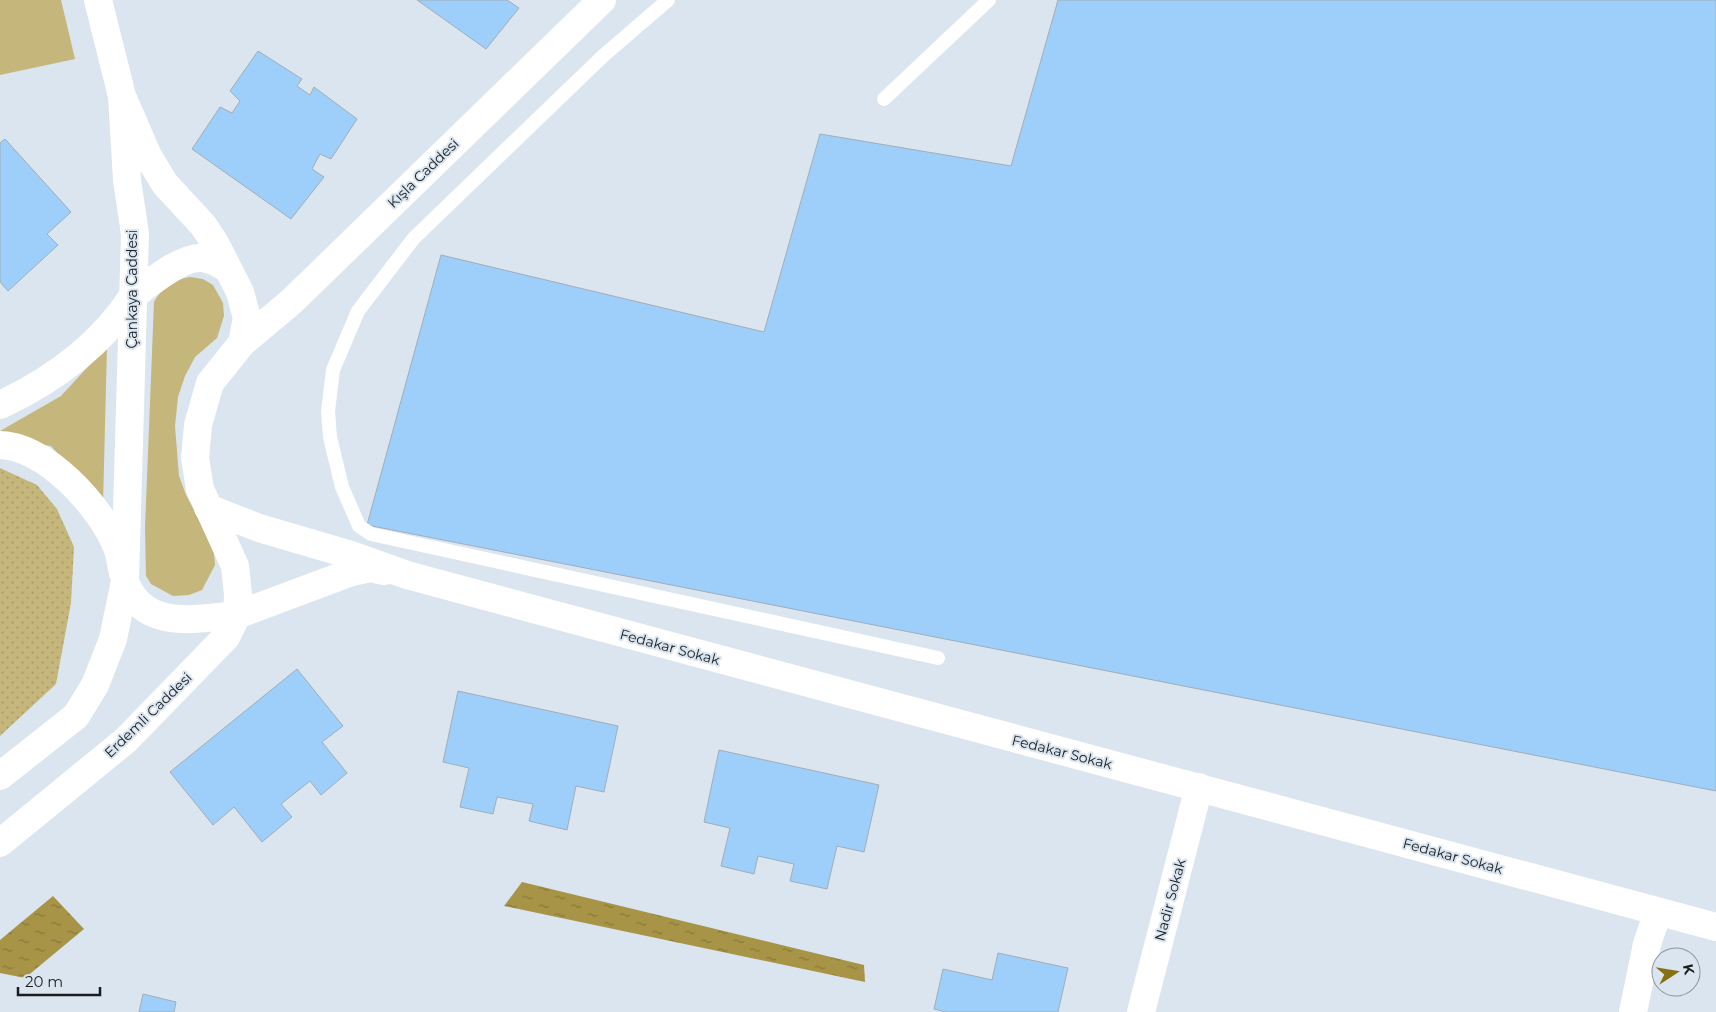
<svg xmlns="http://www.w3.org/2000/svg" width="1716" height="1012" font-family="Montserrat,sans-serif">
	<defs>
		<pattern id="park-dots" width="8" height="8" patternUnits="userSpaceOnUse" patternTransform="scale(1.25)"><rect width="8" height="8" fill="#c5b67b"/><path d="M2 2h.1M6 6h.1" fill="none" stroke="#a99c6a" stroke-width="1.8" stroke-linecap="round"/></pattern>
		<pattern id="water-ripples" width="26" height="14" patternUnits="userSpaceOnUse" patternTransform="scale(1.25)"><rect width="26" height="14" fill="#a89446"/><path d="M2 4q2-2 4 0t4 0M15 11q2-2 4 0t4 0" fill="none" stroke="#88783a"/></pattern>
	</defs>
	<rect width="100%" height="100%" fill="#dae5ef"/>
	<path fill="#c5b67b" d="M0,0H61L75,59L0,75Z
		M190,277L203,279L213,285L223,303L224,316L217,338L195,357L185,376L178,397L175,426L179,476L186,495L207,534L214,552L215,565L202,590L189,595L173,596L151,584L146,576L145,528L154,302C162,287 173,280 190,277Z
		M107,346L103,505L51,446L0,438V431L61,396Z"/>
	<path fill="url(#park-dots)" d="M0,468L37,485L57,509L74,547L71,603L56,684L0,736Z"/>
	<path fill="url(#water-ripples)" d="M522,882L864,965L865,982L504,906Z
		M53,896L84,929L25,978L0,973V940Z"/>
	<path fill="#9dcffa" stroke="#a2adb6" d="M417,0H507L519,8L486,49Z
		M1058,0H1716V791L367,525L441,255L764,332L820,134L1011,166Z
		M258,51L302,79L297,86L310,95L314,87L357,119L331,159L320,154L312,169L324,177L291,219L192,149L220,107L232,113L240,101L230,91Z
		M5,139L71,212L47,234L58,245L8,291L0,282V143Z
		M297,669L343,726L322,742L347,773L321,795L310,781L281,804L292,817L262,842L234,807L213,825L170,772Z
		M458,691L618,726L604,792L576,786L567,830L529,821L533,804L497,797L493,814L460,807L469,768L443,762Z
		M719,750L879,785L864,852L837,846L827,889L790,881L794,864L758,856L754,874L721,866L730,828L704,822Z
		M998,953L1068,968L1058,1012H946L934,1009L943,969L992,980Z
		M143,994L176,1002L174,1012H139Z"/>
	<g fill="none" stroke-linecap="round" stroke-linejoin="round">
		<path stroke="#fff" stroke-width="14" d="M668,0L603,56L414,238L358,311L333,370L328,411L330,437L342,487L359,526L371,534L938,658
			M884,99L989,0"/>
		<path stroke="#fff" stroke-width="28" d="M0,405C54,380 100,346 133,296
			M0,445C46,446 101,507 117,547C120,555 121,565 123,573
			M208,508L259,528L351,555L407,575L1716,927
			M237,615L352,572L370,568L384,571
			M1141,1012L1199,787
			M1633,1012L1647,944L1658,912"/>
		<path stroke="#fff" stroke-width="28" d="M133,296C148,284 182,256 202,258C212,259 220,264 228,269
			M242,343L292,301L602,0
			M125,581C143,631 195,619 237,615
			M0,776L76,716L95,685L113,639L125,581L135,234L127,180L122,96L98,0
			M0,843L126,740L226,637L237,615L238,594L235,566L200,489L195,458L198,425L210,383L242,343L247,318L240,292L215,243L203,225L165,184L148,156L122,96"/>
	</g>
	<g text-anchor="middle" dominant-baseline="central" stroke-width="4" stroke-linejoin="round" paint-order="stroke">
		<g font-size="14" fill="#191d20" stroke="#dae5ef">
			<text transform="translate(423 173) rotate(-44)">Kışla Caddesi</text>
			<text transform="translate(132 289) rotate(-90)">Çankaya Caddesi</text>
			<text transform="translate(670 647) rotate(15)">Fedakar Sokak</text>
			<text transform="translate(148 715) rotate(-44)">Erdemli Caddesi</text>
			<text transform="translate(1062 752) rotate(14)">Fedakar Sokak</text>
			<text transform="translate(1453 856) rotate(15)">Fedakar Sokak</text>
			<text transform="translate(1170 900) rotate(-75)">Nadir Sokak</text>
		</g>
	</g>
	<g transform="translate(1676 972) rotate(78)"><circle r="24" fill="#dae5ef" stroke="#8d959c"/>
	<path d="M0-4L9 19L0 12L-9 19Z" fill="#867112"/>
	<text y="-8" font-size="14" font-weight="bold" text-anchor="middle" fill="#191d20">K</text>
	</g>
	<path d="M18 987v8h82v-8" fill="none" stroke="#191d20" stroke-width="2.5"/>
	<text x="25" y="987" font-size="15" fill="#191d20" stroke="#dae5ef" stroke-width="4" paint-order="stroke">20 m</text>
</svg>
